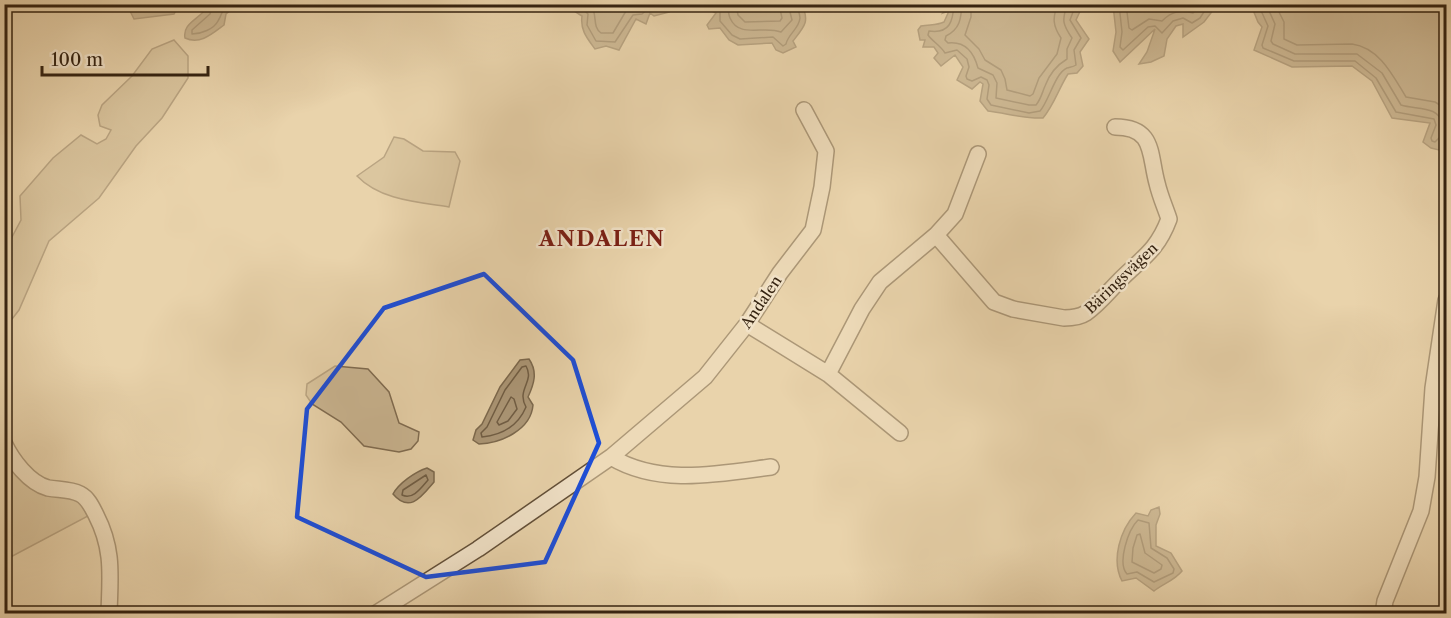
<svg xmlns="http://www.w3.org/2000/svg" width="1451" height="618" font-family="'Libre Caslon Text',serif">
	<rect width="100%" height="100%" fill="#e9d3ab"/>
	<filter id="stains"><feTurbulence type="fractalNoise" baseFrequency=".00333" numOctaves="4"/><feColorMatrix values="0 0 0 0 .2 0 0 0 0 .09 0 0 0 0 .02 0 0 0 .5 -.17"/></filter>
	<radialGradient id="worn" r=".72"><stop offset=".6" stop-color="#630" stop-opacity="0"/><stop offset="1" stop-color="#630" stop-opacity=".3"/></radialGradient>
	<path fill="#cab591" stroke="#806c51" stroke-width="1.5" d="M174,40L188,56V78L162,118L136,146L99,198L49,241L19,310L5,328V263L12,237L21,220L20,196L53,158L81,135L97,144L106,139L111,130L100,126L98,115L102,105L132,76L152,49Z
		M394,137L404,139L423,151L455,152L460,161L449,207C417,202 380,200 357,176L384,157Z
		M335,366L368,369L389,392L399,423L419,432L418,441L411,449L399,452L364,446L341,422L312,404L306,395L307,384Z
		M4,455L78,499L88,516L5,560Z"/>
	<path fill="#ac9777" stroke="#7c694e" stroke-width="1.5" d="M135,4H179V5L174,14L134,19L129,9Z
		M793,4L802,5C810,22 804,27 793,41L796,47L783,53L776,50L772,43L738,45L729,40L720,28L709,29L707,25L716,13L700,5Z
		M208,5H237L226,14L224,25C212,34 200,45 185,38C182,22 202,19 208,5Z
		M571,5H679L669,12L654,16L650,13L646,24L636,19L619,50L606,46L595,49C587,38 580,30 582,16L574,11Z
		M950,5H1083L1076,20L1089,39L1080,52L1083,66L1077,73L1068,74C1059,88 1054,105 1043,118C1024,119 1006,113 988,111L980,101L983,84L980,82L972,89L957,80L963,67L955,55L941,66L934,58L938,53L934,47H923L925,40H920L918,30L921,26C929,24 936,26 944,22L949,11L943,13Z
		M1113,5V4L1217,5L1204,22L1183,37V24L1176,26L1167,39L1164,56L1151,62L1139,64L1147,52L1155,29L1120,62L1113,51L1116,32Z
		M1251,5H1446V136L1439,150L1431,148L1423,142L1430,123L1392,118L1372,81L1352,66L1292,67L1254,50L1262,27L1258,22Z
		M529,359C538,372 534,384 528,397L533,405C531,430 501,443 479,444L473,440L476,430L482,424L500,387L520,360Z
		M427,468L434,472V482C422,496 410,514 393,494C399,483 415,472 427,468Z
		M1159,507L1160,514L1156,525V546L1171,553L1182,571C1175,580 1163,584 1154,591L1136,578L1122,581C1111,560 1120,530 1136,513L1148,516L1151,510Z"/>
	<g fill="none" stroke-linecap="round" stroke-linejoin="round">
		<path stroke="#705d44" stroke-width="1.5" d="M213,4L210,14L192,30V34C201,34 214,29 218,21C223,13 220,12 228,4
			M578,4L588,14L587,25L596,41L615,42L633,15L642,14L649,8L657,9L669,4
			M589,4C599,13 591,26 601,33H613L626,11L640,4
			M713,4L720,9V21L732,35L740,39L773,37L783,46L786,44C788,34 799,29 800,18C800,12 797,10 796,4
			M726,4C729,9 728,14 730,18C739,39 764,25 781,32L792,20L788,4
			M736,4L738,15L745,22L780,21L782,18L779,4
			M954,4C953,21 950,34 929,31L928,35C933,42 940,45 945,53L957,50L967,59L969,67L966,76L967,79L972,81L981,77L987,80L989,85L987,99L991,105L1029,113L1040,111C1049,101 1055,73 1067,68C1070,67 1073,67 1076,65L1074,50L1081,38L1070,20L1076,4
			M962,4C961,19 960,29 946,36L945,40L948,43C965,41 974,53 978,68L993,75L997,83L996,98L1029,105H1036C1041,99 1042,93 1045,86C1049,75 1057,65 1067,59V49L1072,38C1063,25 1061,20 1068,4
			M971,4V17L965,35L979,49L985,60L1001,70L1005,79L1007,90L1030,96L1033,94L1039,78L1057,54L1061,38C1053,26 1052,18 1058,4
			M1119,4L1122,32L1120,47L1123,50L1148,27L1155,26L1162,33L1173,21L1183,18L1192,23L1200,18L1209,4
			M1126,4L1129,28L1132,30L1149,19L1162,21C1172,11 1180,10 1193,13L1200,4
			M1258,4L1268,26L1262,45L1263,48L1294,61H1355L1376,78L1396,112L1434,119L1436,125L1431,138L1432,141L1435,142L1441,136L1446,135
			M1266,4L1275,24L1271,41L1273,44L1295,54H1357L1382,73L1401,105C1417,110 1439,105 1443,125L1446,127
			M1275,4L1284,22V39L1297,45L1352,44C1380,48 1393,76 1406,97L1435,102L1446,109
			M526,366C535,382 516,389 526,407C518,426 502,435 482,437L481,433L487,427L505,390L522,367Z
			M511,397L514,399L517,409L508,421L499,425L497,422Z
			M426,475L428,480C421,488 413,500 402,495L403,490Z
			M1138,520L1149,523L1151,548L1167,558L1174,569L1173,573L1154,582L1137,572L1127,574C1117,563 1128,530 1138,520Z
			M1140,534L1145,553L1162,565L1161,569L1154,573L1132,562L1133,548L1137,535Z"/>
		<defs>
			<path id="minor" d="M936,235L994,302L1013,309L1064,318C1072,318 1080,317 1086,313C1099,304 1109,291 1120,280C1142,258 1157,251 1169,219C1165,207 1160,196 1157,183C1149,154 1155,127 1115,127
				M747,324L828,374L862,309L880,282L936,235L955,214L978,154
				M828,374L900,433
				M4,443C12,460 29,483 48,488C59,490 70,489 80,494C88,498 92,507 96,515C114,550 110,576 109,614
				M611,457C659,486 718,474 771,467
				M375,614L478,549L611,457L705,377L747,324L780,273L813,230L822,187L826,151L804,110
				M1383,614L1385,601L1421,511L1427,477L1433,388L1446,300"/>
		</defs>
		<use href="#minor" stroke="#624f38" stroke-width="18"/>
		<use href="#minor" stroke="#f1e2c8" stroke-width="15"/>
	</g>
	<path d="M0 0H1451V618H0ZM484,274L573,360L599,443L545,562L426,577L297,517L307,409L384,308Z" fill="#e9d3ab" fill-opacity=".55" fill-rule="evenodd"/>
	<path fill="none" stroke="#1d4ed8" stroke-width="4.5" stroke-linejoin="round" d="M484,274L573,360L599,443L545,562L426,577L297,517L307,409L384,308Z"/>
	<g text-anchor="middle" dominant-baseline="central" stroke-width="5" stroke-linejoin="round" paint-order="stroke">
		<g font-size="15" fill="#352311" stroke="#f1e2c8">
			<text transform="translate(1121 278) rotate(-44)">Bäringsvägen</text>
			<text transform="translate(761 302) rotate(-56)">Andalen</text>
		</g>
		<g font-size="21" font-weight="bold" letter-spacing="1.5" fill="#7a1f14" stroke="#f1e2c8">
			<text x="602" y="238">ANDALEN</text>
		</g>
	</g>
	<rect width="1451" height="618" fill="none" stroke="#e9d3ab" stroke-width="24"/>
	<rect x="6" y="6" width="1439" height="606" fill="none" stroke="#352311" stroke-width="3"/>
	<rect x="12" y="12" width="1427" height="594" fill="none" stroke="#352311" stroke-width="1.5"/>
	<path d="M42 66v9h166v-9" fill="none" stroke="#352311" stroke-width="3"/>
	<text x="51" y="66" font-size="18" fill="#352311" stroke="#f1e2c8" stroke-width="4.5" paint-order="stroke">100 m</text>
	<rect width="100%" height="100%" filter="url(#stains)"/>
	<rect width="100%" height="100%" fill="url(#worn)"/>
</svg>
